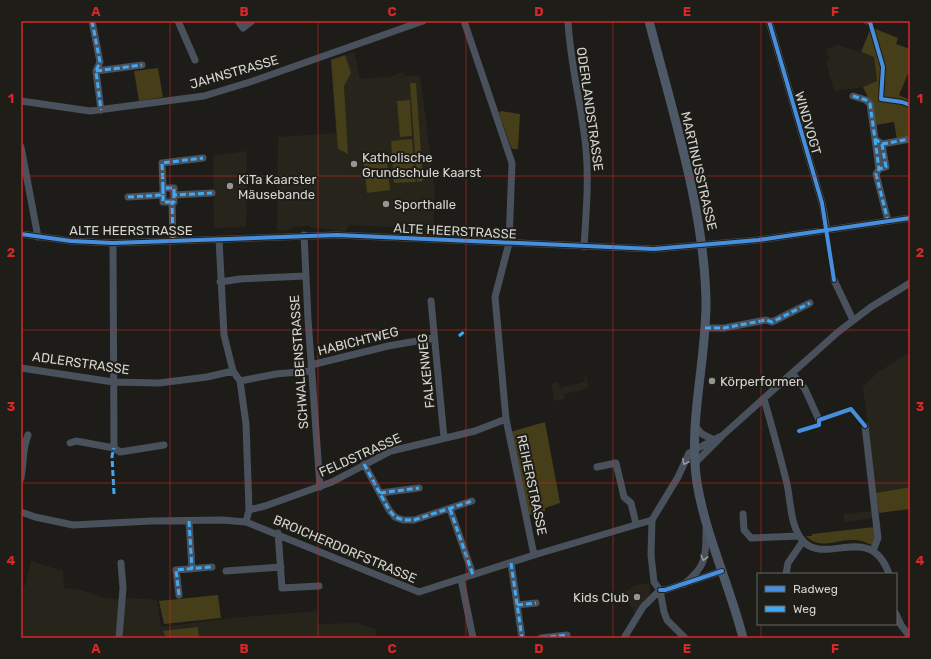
<svg xmlns="http://www.w3.org/2000/svg" width="931" height="659" font-family="Rubik,sans-serif">
	<rect width="100%" height="100%" fill="#1d1c18"/>
	<path fill="#27251b" d="M838,45L874,57L877,81L863,87L834,91L826,62L829,60L826,49Z
		M354,52L360,79L389,77L403,72L404,76L420,75L435,192L433,235H430V231H406V228L350,225L345,231L309,227V226L293,227V229L277,231L278,137L336,133L331,60Z
		M247,151L246,227L214,228L213,156Z
		M910,352V487L876,493L863,387L877,373Z
		M586,376L589,388L564,394L565,399L555,401L551,384L558,382L560,388L585,382L584,377Z
		M873,511V518L844,522V514Z
		M31,561L63,571L64,588L82,590L101,597L120,600L129,598L157,600L161,627L233,618L317,611L318,624L358,623L375,629L377,638H21V586H25Z
		M649,583L650,593L635,615L624,592L634,586Z"/>
	<path fill="#463d19" d="M873,28L898,38L896,44L910,49V69L899,95L910,100V138L897,140L894,122L875,125L873,108L863,87L877,81L874,57L861,52L870,30Z
		M345,55L351,73L344,86L348,154L338,149L331,60Z
		M158,68L163,97L139,101L134,71Z
		M410,83H416L423,181L417,182Z
		M410,100L412,136L400,137L397,101Z
		M501,111L520,114L518,149H513L511,147L499,113Z
		M412,139L416,182L394,183L391,141Z
		M386,154L390,190L367,193L363,157Z
		M545,422L560,503L545,508V511L527,516L510,432Z
		M910,487V509L879,513L876,493Z
		M874,527L876,538L872,545C866,543 862,540 854,540C837,539 821,551 806,536H812V534Z
		M218,595L221,618L164,624L159,601Z
		M198,627L199,638H166L163,631Z"/>
	<g fill="none" stroke-linecap="round" stroke-linejoin="round">
		<path stroke="#48515c" stroke-width="7" d="M92,21L100,62L96,71L101,110
			M178,21L195,60
			M238,21L243,28L252,21
			M464,21L512,163L509,243L495,297L506,419L534,555
			M568,21C570,64 582,106 586,149C589,182 586,214 584,247
			M769,21L822,203L827,230
			M867,21H870
			M96,71L142,65
			M853,96L866,100L870,104L875,139L882,144L886,167L879,169L876,174L888,221
			M21,101L90,111L204,96L250,82L423,21
			M875,139L879,169
			M882,144L910,139
			M21,147L38,237
			M163,195V202H172
			M174,195V188H163L162,163L203,158
			M128,197L163,195V188
			M21,234L71,241L113,243L337,235L654,249L758,240L910,218
			M304,235L308,319L320,487
			M219,239L224,335L233,371L240,381L246,424L249,510L246,522
			M173,241L172,202H174V195L212,193
			M113,243L114,448
			M834,280L853,320
			M220,282L240,279L306,276
			M431,301L444,438
			M705,328H724L766,320L772,322L810,303
			M311,365L388,346L434,338
			M21,368L113,382L159,383L207,377L233,371
			M792,373L805,389L819,420
			M240,381L276,374L311,371
			M764,399C772,427 780,455 787,484C791,502 790,528 804,542C827,565 871,522 889,574
			M695,426L702,434L714,440
			M865,426L878,538L873,551
			M70,443L76,441L114,448
			M114,448L120,452L164,445
			M695,463L723,435L838,332L871,307L910,283
			M364,464L389,510L395,517L403,520H414L472,501
			M597,467L616,463L624,497L631,503L636,524
			M21,478C24,463 22,449 28,435
			M380,493L419,488
			M450,509L473,575
			M249,510L265,506L332,482L391,451L475,431L506,419
			M21,512L35,517L73,525L151,521L222,520L246,522L419,592L534,555L652,520
			M743,514L744,530L751,538L799,536
			M189,521L192,569
			M278,533L282,588L319,586
			M511,563L522,638
			M226,571L281,567
			M786,574L788,563L803,541
			M461,579L473,638
			M684,584C707,566 706,556 706,529
			M660,590H665L722,571
			M179,595L176,570L212,567
			M517,605L536,603
			M896,614L901,625L910,637
			M119,638L123,588L121,563
			M541,638L567,635
			M624,638L643,607L660,590
			M685,638L667,620L664,612L660,590L654,582L651,555L652,520L678,477L689,453L719,437"/>
		<path stroke="#4e5968" stroke-width="9" d="M649,21C672,110 705,212 706,303C706,363 688,423 697,483C706,537 730,586 743,638"/>
		<path stroke="#3fa9f5" stroke-width="3" stroke-dasharray="6 3" stroke-linecap="butt" d="M92,21L100,62L96,71L101,110
			M96,71L142,65
			M853,96L866,100L870,104L875,139L882,144L886,167L879,169L876,174L888,221
			M875,139L879,169
			M882,144L910,139
			M163,195V202H172
			M174,195V188H163L162,163L203,158
			M128,197L163,195V188
			M173,241L172,202H174V195L212,193
			M705,328H724L766,320L772,322L810,303
			M459,336L466,330
			M364,464L389,510L395,517L403,520H414L472,501
			M380,493L419,488
			M114,494L112,456L114,448
			M450,509L473,575
			M189,521L192,569
			M511,563L522,638
			M179,595L176,570L212,567
			M517,605L536,603
			M541,638L567,635"/>
		<defs>
			<path id="cycleway" d="M769,21L822,203L834,280
				M867,21L870,22L883,67L881,99L902,102L910,105
				M21,234L71,241L113,243L337,235L654,249L758,240L910,218
				M799,431L819,425V420L851,409L865,426
				M660,590H665L722,571"/>
		</defs>
		<use href="#cycleway" stroke="#1e1d17" stroke-width="6"/>
		<use href="#cycleway" stroke="#468fdf" stroke-width="4"/>
	</g>
	<defs><path id="oneway-chevron" d="M-2-3.5L2.5 0L-2 3.5" fill="none" stroke-width="1.6" stroke-linecap="round" stroke-linejoin="round"/></defs>
	<g stroke="#96999c">
		<use href="#oneway-chevron" transform="translate(685 462) rotate(116)"/>
		<use href="#oneway-chevron" transform="translate(704 558) rotate(104)"/>
	</g>
	<path fill="none" stroke="#d62828" stroke-width="1" stroke-opacity="0.55" d="M170,21V638M318,21V638M466,21V638M613,21V638M761,21V574M21,176H910M21,330H910M21,483H910M761,624V638"/>
	<g fill="#959490" stroke="#1e1d17" stroke-width="1.5">
		<circle cx="354" cy="164" r="4"/>
		<circle cx="230" cy="186" r="4"/>
		<circle cx="386" cy="204" r="4"/>
		<circle cx="712" cy="381" r="4"/>
		<circle cx="637" cy="597" r="4"/>
	</g>
	<g text-anchor="middle" dominant-baseline="central" stroke-width="4" stroke-linejoin="round" paint-order="stroke">
		<g font-size="13" fill="#d5d4d0" stroke="#1e1d17">
			<text transform="translate(234 72) rotate(-16)">JAHNSTRASSE</text>
			<text transform="translate(590 109) rotate(82)">ODERLANDSTRASSE</text>
			<text transform="translate(808 123) rotate(74)">WINDVOGT</text>
			<text transform="translate(699 171) rotate(77)">MARTINUSSTRASSE</text>
			<text x="131" y="230">ALTE HEERSTRASSE</text>
			<text transform="translate(455 231) rotate(3)">ALTE HEERSTRASSE</text>
			<text transform="translate(358 341) rotate(-14)">HABICHTWEG</text>
			<text transform="translate(299 362) rotate(-94)">SCHWALBENSTRASSE</text>
			<text transform="translate(81 363) rotate(8)">ADLERSTRASSE</text>
			<text transform="translate(426 371) rotate(-96)">FALKENWEG</text>
			<text transform="translate(360 455) rotate(-24)">FELDSTRASSE</text>
			<text transform="translate(532 485) rotate(78)">REIHERSTRASSE</text>
			<text transform="translate(345 549) rotate(23)">BROICHERDORFSTRASSE</text>
		</g>
		<g font-size="13" fill="#d5d4d0" stroke="#1e1d17" text-anchor="start">
			<text x="362" y="157">Katholische<tspan x="362" dy="15">Grundschule Kaarst</tspan></text>
			<text x="238" y="179">KiTa Kaarster<tspan x="238" dy="15">Mäusebande</tspan></text>
			<text x="394" y="204">Sporthalle</text>
			<text x="720" y="381">Körperformen</text>
			<text x="629" y="597" text-anchor="end">Kids Club</text>
		</g>
	</g>
	<rect width="931" height="659" fill="none" stroke="#1e1d17" stroke-width="44"/>
	<rect x="757" y="573" width="140" height="52" fill="#1e1d17" stroke="#676661"/>
	<rect x="765" y="586" width="20" height="6" fill="#468fdf" stroke="#676661"/>
	<text x="793" y="593" font-size="12" fill="#d5d4d0">Radweg</text>
	<rect x="765" y="606" width="20" height="6" fill="#3fa9f5" stroke="#676661"/>
	<text x="793" y="613" font-size="12" fill="#d5d4d0">Weg</text>
	<rect x="22" y="22" width="887" height="615" fill="none" stroke="#d62828" stroke-width="1.5"/>
	<g font-size="13" text-anchor="middle" font-weight="bold" fill="#d62828">
		<text x="96" y="16">A</text>
		<text x="244" y="16">B</text>
		<text x="392" y="16">C</text>
		<text x="539" y="16">D</text>
		<text x="687" y="16">E</text>
		<text x="835" y="16">F</text>
		<text x="11" y="103">1</text>
		<text x="920" y="103">1</text>
		<text x="11" y="257">2</text>
		<text x="920" y="257">2</text>
		<text x="11" y="411">3</text>
		<text x="920" y="411">3</text>
		<text x="11" y="565">4</text>
		<text x="920" y="565">4</text>
		<text x="96" y="653">A</text>
		<text x="244" y="653">B</text>
		<text x="392" y="653">C</text>
		<text x="539" y="653">D</text>
		<text x="687" y="653">E</text>
		<text x="835" y="653">F</text>
	</g>
</svg>
